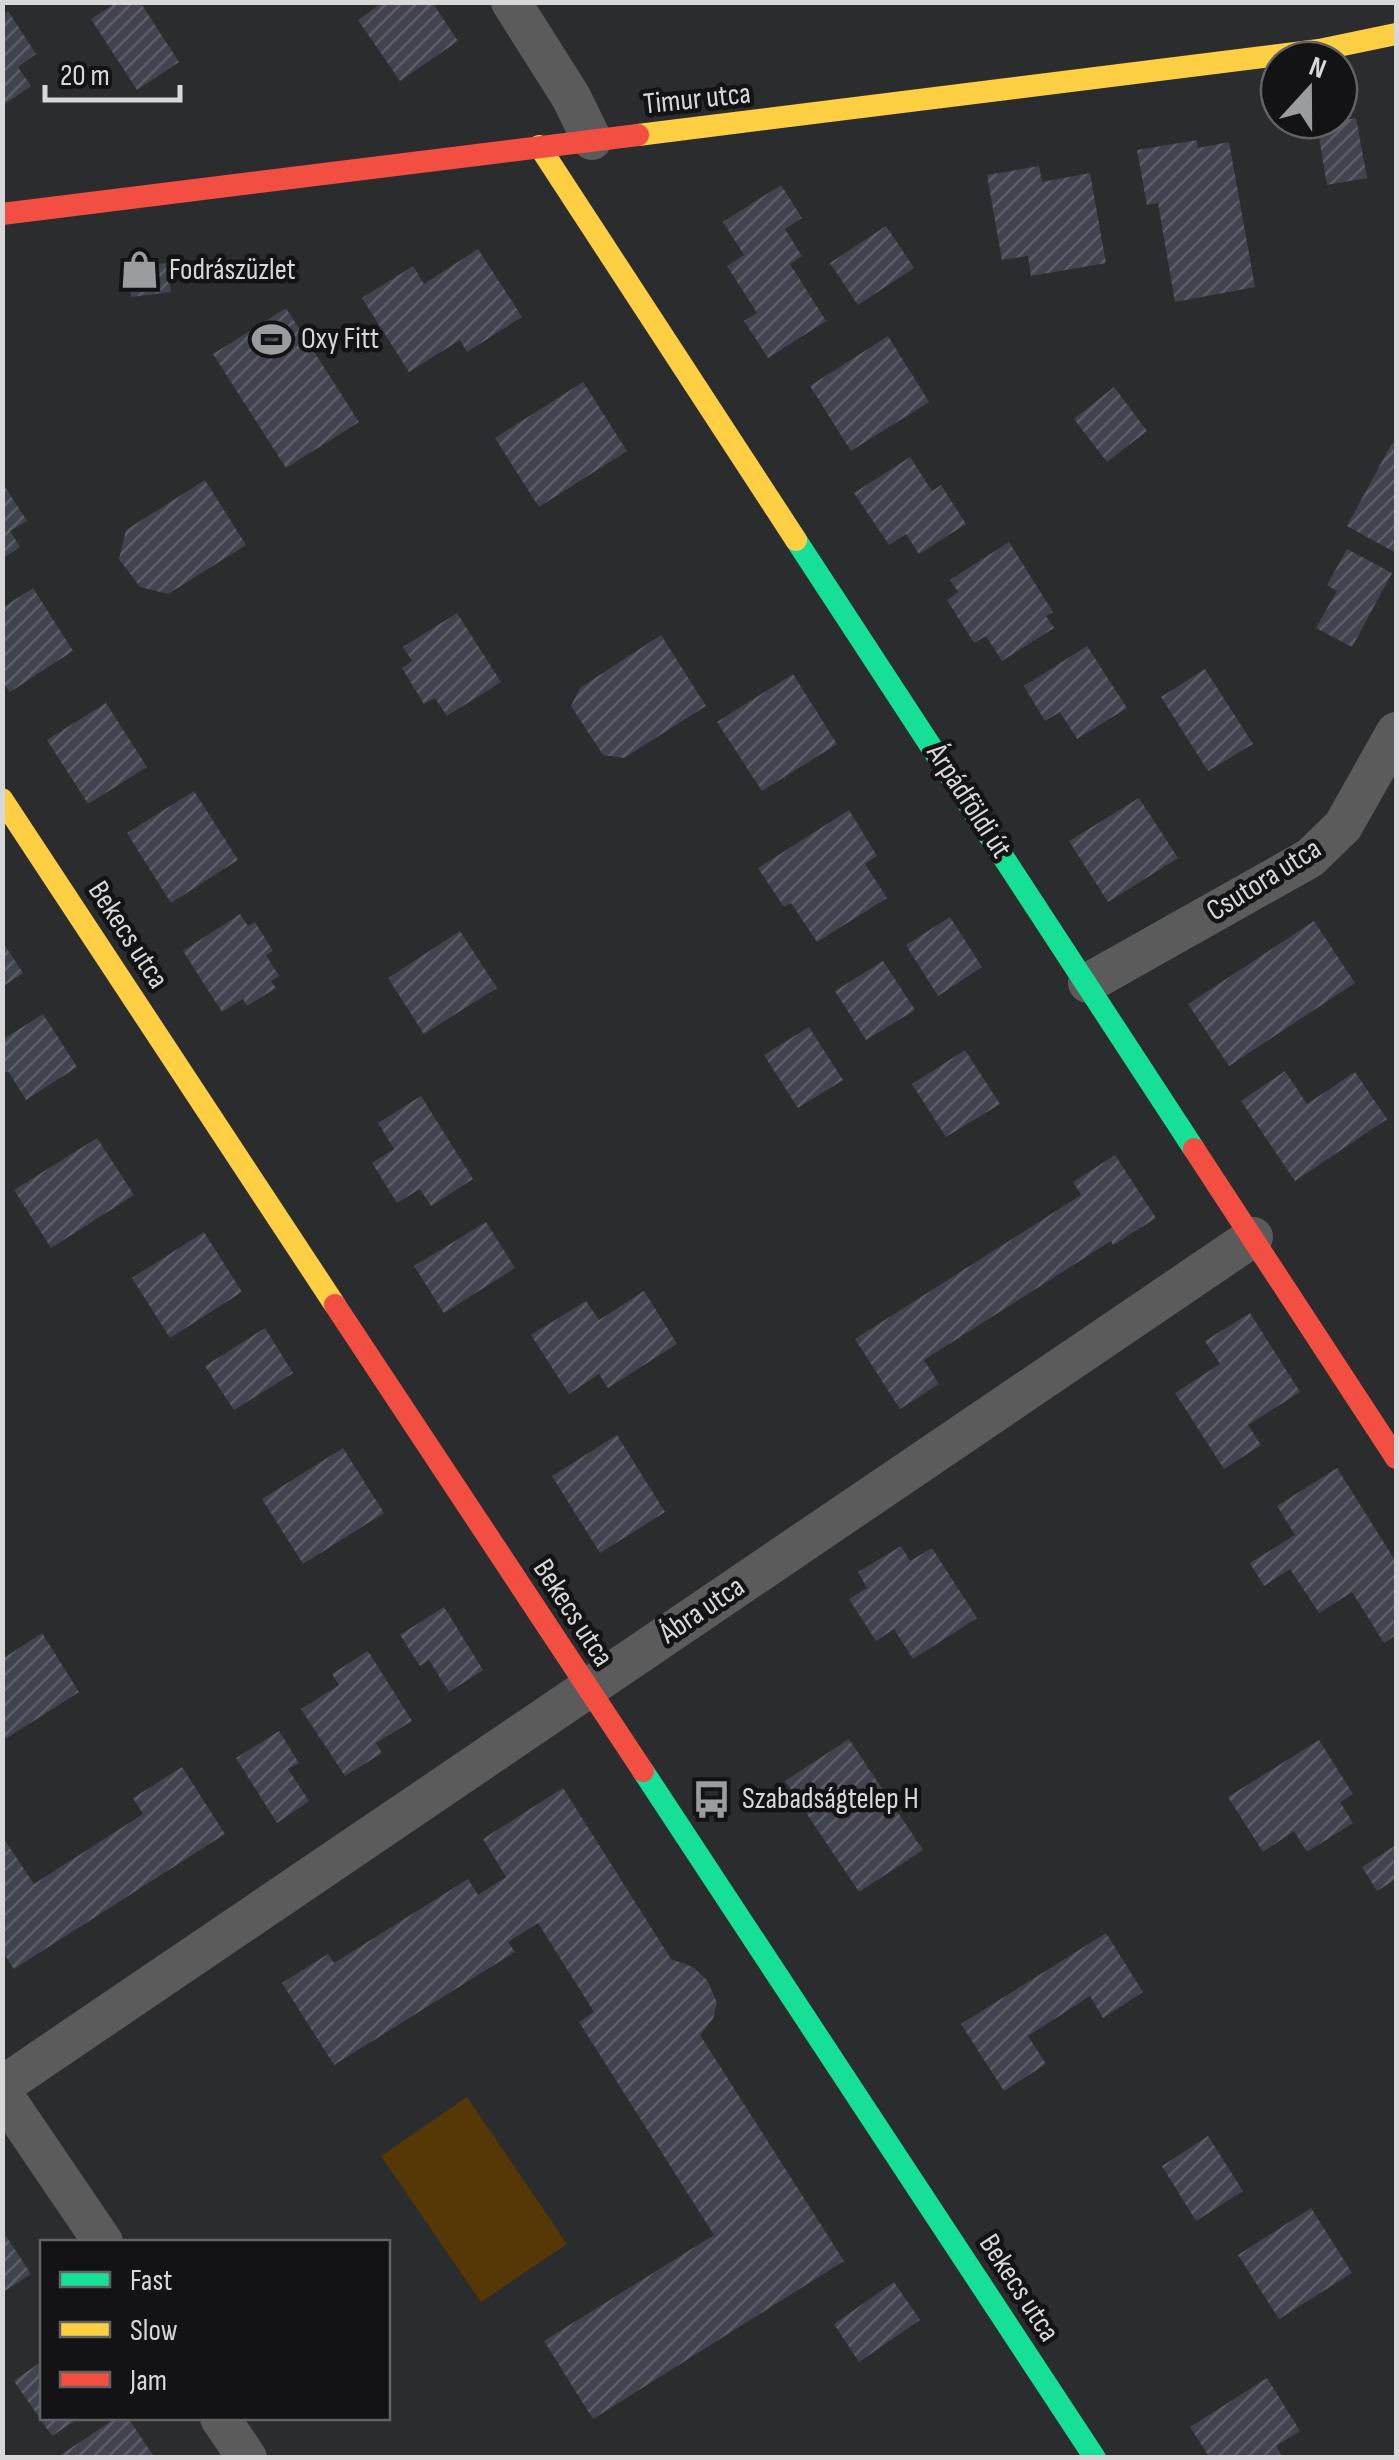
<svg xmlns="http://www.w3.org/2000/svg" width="1399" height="2460" font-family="'Sofia Sans Condensed',sans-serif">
	<defs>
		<pattern id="building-hatch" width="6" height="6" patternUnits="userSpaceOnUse" patternTransform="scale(2.5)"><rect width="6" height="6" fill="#41444e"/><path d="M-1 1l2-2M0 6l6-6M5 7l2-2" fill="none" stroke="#5c5e67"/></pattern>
	</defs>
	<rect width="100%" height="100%" fill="#2b2c2d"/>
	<path fill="#563807" d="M467,2097L567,2244L481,2302L381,2156Z"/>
	<path fill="url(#building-hatch)" d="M117,2H140L179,62L137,90L91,19Z
		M383,2H432L458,41L400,81L358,20Z
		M8,11L36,54L18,67L31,86L5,104L2,15Z
		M1356,118L1367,178L1327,185L1317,126Z
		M1197,140L1198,148L1229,142L1255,287L1175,302L1158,203L1147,205L1137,150Z
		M1039,166L1042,182L1090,173L1106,263L1031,276L1028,256L1002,260L987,175Z
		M781,185L802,218L785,229L802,256L790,264L826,321L768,358L744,321L757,313L727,266L744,255L723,222Z
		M886,226L914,268L858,305L830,263Z
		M478,249L522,317L467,352L460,340L409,372L362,298L413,266L424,284Z
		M167,263L171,292L131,297L127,267Z
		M286,308L359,422L286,468L213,354Z
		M888,336L929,402L851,451L810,386Z
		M583,382L627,451L539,507L495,438Z
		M1114,387L1147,431L1107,462L1074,419Z
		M1392,443L1396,445V553L1347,526Z
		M910,457L932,491L941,485L966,524L919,554L906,534L889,545L854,493Z
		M205,480L246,545L168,594L140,587L119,559L126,530Z
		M2,482L27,521L10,531L20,547L2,559Z
		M1009,542L1053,612L1046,616L1054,628L1002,661L986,636L974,643L947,600L958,592L950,580Z
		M1347,549L1392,573L1352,647L1316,628L1337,591L1327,585Z
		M33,588L73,651L10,692L2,681V608Z
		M457,613L501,682L447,716L435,698L424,704L402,668L412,661L403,647Z
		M661,635L706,706L624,758L603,755L571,706L580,688Z
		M1087,646L1127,708L1077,739L1060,712L1045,721L1024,686Z
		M1205,669L1253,744L1208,771L1161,697Z
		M793,674L837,744L762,791L717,722Z
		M106,703L147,767L88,804L47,740Z
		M194,791L238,860L171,903L127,833Z
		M1139,798L1178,858L1108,902L1069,841Z
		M849,810L877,856L865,864L887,898L817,942L791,903L784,907L758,868Z
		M240,914L248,926L255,922L273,951L266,955L279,976L271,981L276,988L247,1006L243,999L222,1012L183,951Z
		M950,917L982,967L938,996L906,945Z
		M1314,921L1355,983L1229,1066L1188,1004Z
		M460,931L497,988L424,1034L388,978Z
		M2,941L23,973L2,987Z
		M883,961L915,1010L866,1040L835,991Z
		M43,1014L77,1067L26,1100L8,1071L2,1074V1040Z
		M809,1027L843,1080L798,1108L764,1055Z
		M965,1050L1000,1104L946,1137L912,1084Z
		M1285,1071L1307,1104L1355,1072L1387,1119L1295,1181L1241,1101Z
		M421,1096L473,1179L431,1206L420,1189L397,1203L372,1163L394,1149L378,1123Z
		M97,1138L134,1195L51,1248L14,1190Z
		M1115,1155L1156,1218L1113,1245L1111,1241L924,1360L939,1384L900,1409L855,1339L1081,1195L1073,1182Z
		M486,1222L515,1268L444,1313L414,1266Z
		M204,1232L242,1292L170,1338L132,1278Z
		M644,1291L677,1344L608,1388L599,1374L569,1394L531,1335L586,1301L599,1320Z
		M1250,1313L1300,1392L1248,1425L1261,1445L1224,1469L1175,1393L1220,1364L1205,1341Z
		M265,1328L293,1373L234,1410L205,1366Z
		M617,1435L665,1512L600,1553L552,1476Z
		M343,1448L384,1513L303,1564L262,1499Z
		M1337,1468L1396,1562V1635L1384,1643L1352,1592L1319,1613L1290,1569L1264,1586L1250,1563L1295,1535L1277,1506Z
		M901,1546L910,1561L932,1548L977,1618L913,1659L894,1629L876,1641L849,1599L867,1588L858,1572Z
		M444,1607L483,1670L449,1692L429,1660L420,1666L400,1635Z
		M42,1633L79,1692L2,1741V1659Z
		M368,1651L412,1721L376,1743L382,1753L345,1776L301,1709L339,1685L332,1674Z
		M279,1731L299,1763L288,1769L309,1801L277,1823L236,1758Z
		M849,1739L923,1850L859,1892L785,1781Z
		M1319,1740L1353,1794L1340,1802L1353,1823L1307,1852L1294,1831L1263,1852L1228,1797Z
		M182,1767L225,1834L14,1969L2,1951V1836L34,1884L143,1814L133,1798Z
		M563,1788L671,1959L693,1967L707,1980L717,2003L713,2019L700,2035L844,2261L593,2419L544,2341L714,2235L579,2022L594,2012L538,1923L508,1942L515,1952L334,2065L282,1983L328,1954L334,1963L468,1879L478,1895L506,1877L483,1839Z
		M1396,1845V1879L1377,1891L1362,1867Z
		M1106,1933L1143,1992L1103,2018L1090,1996L1028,2036L1046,2064L1004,2091L961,2024Z
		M1208,2136L1243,2191L1196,2221L1162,2166Z
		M1311,2208L1352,2273L1279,2319L1238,2255Z
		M6,2236L31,2274L2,2293V2239Z
		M894,2282L920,2320L859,2362L834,2324Z
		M42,2361V2418H79L52,2436L14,2381Z
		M1267,2378L1300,2431L1276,2446L1283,2458H1210L1190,2427Z
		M116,2418H128L155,2458H56Z"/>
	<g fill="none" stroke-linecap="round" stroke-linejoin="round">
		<path stroke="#5b5b5c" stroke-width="40" d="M511,2L571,97L592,140
			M1088,983L1310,858L1343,826L1396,732
			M2,2086L1253,1237
			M2,2093L103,2242
			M220,2418L247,2458"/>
		<path stroke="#16e098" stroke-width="22" d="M796,540L1194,1149
			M643,1771L1095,2458"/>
		<path stroke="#ffcf43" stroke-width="22" d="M638,135L1319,50L1396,34
			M539,146L796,540
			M2,799L335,1305"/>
		<path stroke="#f24e42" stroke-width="22" d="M2,214L638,135
			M1194,1149L1396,1458
			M335,1305L643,1771"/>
	</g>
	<defs>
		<symbol id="shop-bare" viewBox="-9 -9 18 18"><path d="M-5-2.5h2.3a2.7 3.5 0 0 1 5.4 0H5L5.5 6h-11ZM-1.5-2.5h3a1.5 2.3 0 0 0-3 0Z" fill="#9b9c9e" stroke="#131315" stroke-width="2.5" paint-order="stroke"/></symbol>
		<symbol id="stadium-bare" viewBox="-9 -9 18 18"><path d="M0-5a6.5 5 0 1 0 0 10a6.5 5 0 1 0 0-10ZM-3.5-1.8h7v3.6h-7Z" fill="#9b9c9e" stroke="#131315" stroke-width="2.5" paint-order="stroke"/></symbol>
		<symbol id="bus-bare" viewBox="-9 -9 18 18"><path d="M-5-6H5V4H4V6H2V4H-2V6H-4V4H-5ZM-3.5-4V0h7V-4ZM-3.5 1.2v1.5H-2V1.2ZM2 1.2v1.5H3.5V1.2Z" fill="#9b9c9e" stroke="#131315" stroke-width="2.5" paint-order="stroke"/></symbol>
	</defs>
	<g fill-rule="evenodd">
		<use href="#shop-bare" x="112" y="242" width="55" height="55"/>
		<use href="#stadium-bare" x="244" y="312" width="55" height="55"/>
		<use href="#bus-bare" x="684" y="1772" width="55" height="55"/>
	</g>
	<g text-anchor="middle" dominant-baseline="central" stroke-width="9" stroke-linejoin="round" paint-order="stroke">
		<g font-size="30" fill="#d8d8db" stroke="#131315">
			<text transform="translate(697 99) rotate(-6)">Timur utca</text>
			<text transform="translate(969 801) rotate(57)">Árpádföldi út</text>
			<text transform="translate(1264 880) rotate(-32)">Csutora utca</text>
			<text transform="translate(128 935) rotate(57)">Bekecs utca</text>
			<text transform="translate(702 1610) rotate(-34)">Ábra utca</text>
			<text transform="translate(573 1613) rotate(57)">Bekecs utca</text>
			<text transform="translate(1019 2288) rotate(57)">Bekecs utca</text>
		</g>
		<g font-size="30" fill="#d8d8db" stroke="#131315" text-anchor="start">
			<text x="169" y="270">Fodrászüzlet</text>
			<text x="301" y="339">Oxy Fitt</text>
			<text x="742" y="1799">Szabadságtelep H</text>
		</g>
	</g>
	<rect width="1399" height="2460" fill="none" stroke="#d8d8db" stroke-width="10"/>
	<rect x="40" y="2240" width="350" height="180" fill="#131315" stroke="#626264" stroke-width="2.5"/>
	<rect x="60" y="2272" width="50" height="15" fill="#16e098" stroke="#626264" stroke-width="2.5"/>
	<text x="130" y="2290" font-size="30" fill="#d8d8db">Fast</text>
	<rect x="60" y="2322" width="50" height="15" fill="#ffcf43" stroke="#626264" stroke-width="2.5"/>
	<text x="130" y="2340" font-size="30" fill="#d8d8db">Slow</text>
	<rect x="60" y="2372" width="50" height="15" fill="#f24e42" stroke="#626264" stroke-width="2.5"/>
	<text x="130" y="2390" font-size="30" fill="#d8d8db">Jam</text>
	<g transform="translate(1309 90) rotate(21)"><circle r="48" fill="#131315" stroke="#626264" stroke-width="2.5"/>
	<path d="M0-8L18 38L0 25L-18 38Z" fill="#9b9c9e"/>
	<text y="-15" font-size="28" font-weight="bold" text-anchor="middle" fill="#d8d8db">N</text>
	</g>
	<path d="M45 85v15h135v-15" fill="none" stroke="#d8d8db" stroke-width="5"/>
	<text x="60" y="85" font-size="30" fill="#d8d8db" stroke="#131315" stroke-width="8" paint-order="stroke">20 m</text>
</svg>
